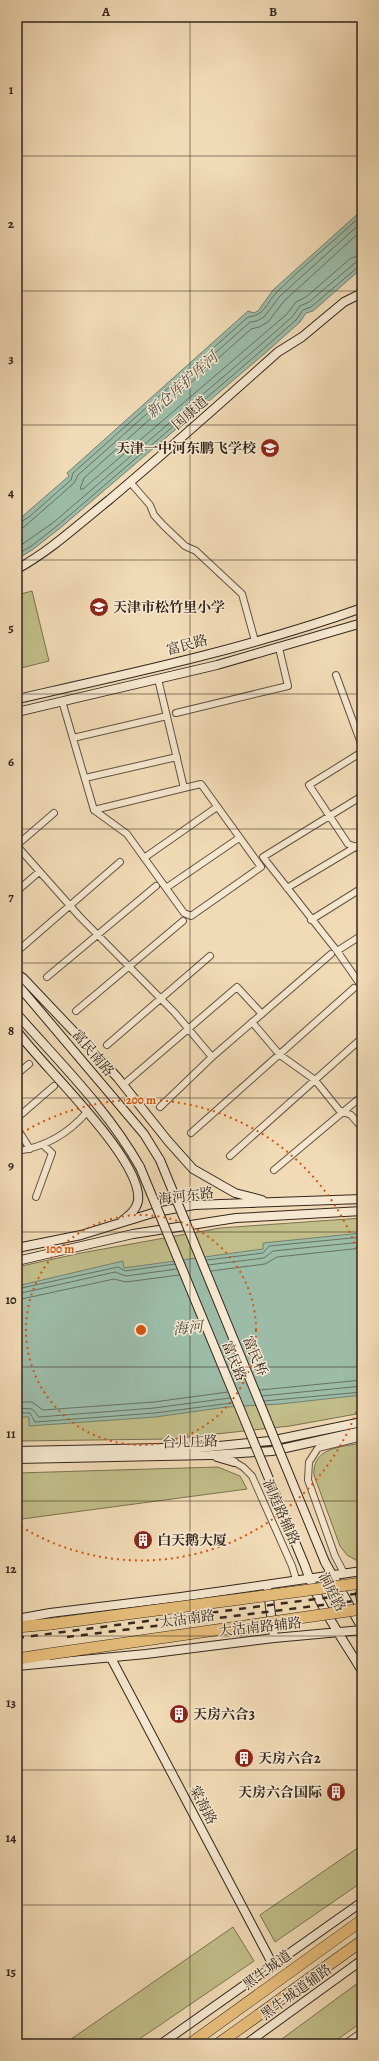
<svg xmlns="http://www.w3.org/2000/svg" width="379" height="2061" font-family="Alegreya,'Noto Serif SC',serif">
	<rect width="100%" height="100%" fill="#f1dbb6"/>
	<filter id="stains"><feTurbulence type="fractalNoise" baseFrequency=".005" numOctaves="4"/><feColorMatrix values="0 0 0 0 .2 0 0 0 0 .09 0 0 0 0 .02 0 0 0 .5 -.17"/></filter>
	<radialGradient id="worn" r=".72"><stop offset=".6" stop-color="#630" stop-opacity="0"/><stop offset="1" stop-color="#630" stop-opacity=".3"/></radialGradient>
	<path fill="#c2be89" stroke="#7a7253" d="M32,591L49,661L17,669V595Z
		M362,1218V1413L290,1426L171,1439L17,1441V1267L81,1253L220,1228Z
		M362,1443V1563H361L347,1555L340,1546L314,1475C312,1447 342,1447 362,1443Z
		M218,1467L240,1476L247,1489L22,1519L17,1508V1473Z
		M362,1845V1882L275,1942L260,1915Z
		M233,1927L254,1961L132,2044H64Z
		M362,1980V2022L331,2044H275Z"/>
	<path fill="#9cbca8" stroke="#728070" d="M362,210V268L313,311L306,313L300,322L264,354L59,529L32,550L17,559V521L69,476L67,473L248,311L254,313L258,311L273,290Z
		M362,1233V1395L280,1404L227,1407L155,1417L29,1426V1417H17V1286L123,1261L124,1268L263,1249V1243Z"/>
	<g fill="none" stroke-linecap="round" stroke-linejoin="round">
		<path stroke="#687162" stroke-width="1" d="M362,230L284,301L268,322L259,327L251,329L84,478L80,489H83L287,314L296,302L306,297L351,258L362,255
			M17,524L29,517L71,480L73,473L248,317C265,316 266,303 277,292C304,265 334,241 362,215
			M17,529L24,527L74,483L78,475L250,322L257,321L264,317L280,296L362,222
			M17,548L54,522L258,347L292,317L300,306L309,302L355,263L362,261
			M17,554L30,547L57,526L261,351L296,320L303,310L311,307L358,267L362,266
			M207,1260L263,1253L269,1246L362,1237
			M208,1265L264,1258L273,1251L362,1242
			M211,1271L265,1264L277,1257L362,1248
			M17,1289L118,1267L125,1271L175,1264
			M17,1294L115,1272L126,1276L177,1269
			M17,1300L114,1279L126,1282L179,1275
			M260,1390L362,1380
			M262,1396L362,1386
			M264,1401L362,1392
			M17,1402H32L43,1410L154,1402L228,1392
			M17,1408L32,1409L39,1417L154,1408L230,1398
			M17,1413H30L35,1422L155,1413L232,1403"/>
		<defs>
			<path id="street" d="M130,482L150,505L154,515L163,525L185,546L196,551L242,594L255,641
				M336,675L362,746
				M62,701L94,810L184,788L158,679
				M176,713L288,686L279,648
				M73,738L167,716
				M362,752L309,785L348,844L362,849
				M85,778L177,757
				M362,796L263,857L337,951L362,987
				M94,810L127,834L184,913L191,916L261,867L201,784L184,788
				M17,845L54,813
				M17,846L80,917L175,1013L212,1057
				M144,858L217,807
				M166,888L239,838
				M287,888L362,843
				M17,891L39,872
				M311,920L362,888
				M21,948L120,862
				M337,951L362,935
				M47,977L156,886
				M76,1011L183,921
				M252,1022L280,1055L315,1080L339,1110L351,1115L362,1128
				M107,1045L210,956
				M17,1074L29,1064
				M123,1085L237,987L262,1014
				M160,1107L212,1057L331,954
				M17,1118L54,1086
				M17,1128L30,1149
				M191,1133L354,988
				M17,1151C46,1147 68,1134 87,1112
				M230,1156L362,1038
				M274,1170L362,1096
				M36,1197L52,1153L43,1145
				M234,1462L243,1467L252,1476L292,1566L296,1579
				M344,1573L335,1556L308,1480L309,1462L318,1448L362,1437
				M345,2044L362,2032"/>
			<path id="secondary" d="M17,569C50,551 79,524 109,500C166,452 222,402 278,352L302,337L344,302L362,293
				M17,699C133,673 250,648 362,608
				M17,712L217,665L362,623
				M17,974L23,978L117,1077L168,1141L193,1169L235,1193L262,1200
				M17,984L144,1134L160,1160
				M17,1014C60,1063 108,1110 140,1167
				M17,1031C42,1066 144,1160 138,1201C136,1210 130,1215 123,1220
				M17,1248L81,1235L156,1212L194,1205L362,1199
				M17,1261L133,1234L236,1218L362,1211
				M17,1451L209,1447L270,1441L362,1422
				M217,1457L234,1462
				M17,1459L210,1455L272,1451L362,1431
				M325,1562L362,1628
				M305,1566C317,1603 342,1638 362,1671
				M362,1587L360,1594L362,1605
				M268,1591L274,1638
				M17,1619L50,1613L181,1597L362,1571
				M111,1658L273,1965
				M17,1666L146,1654L274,1638L362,1630
				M161,2044L362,1902
				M246,2044L362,1960"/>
			<path id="highway" d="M17,1627L51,1624
				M17,1659L49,1654
				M190,2044L362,1920
				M218,2044L362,1941"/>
		</defs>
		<use href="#street" stroke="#625343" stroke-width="8"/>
		<use href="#secondary" stroke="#33261d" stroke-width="10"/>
		<use href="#highway" stroke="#33261d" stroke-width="12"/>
		<use href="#street" stroke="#f6e8d0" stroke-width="6"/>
		<use href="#secondary" stroke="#f6e8d0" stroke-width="8"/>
		<use href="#highway" stroke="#e8be7b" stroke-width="11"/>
		<path stroke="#33261d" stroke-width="2.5" stroke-dasharray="7 7" stroke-linecap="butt" d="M67,1637L362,1600
			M17,1638L362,1593"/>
		<defs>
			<path id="secondary-bridge" d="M160,1160L325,1562
				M140,1167L305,1566"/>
			<path id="highway-bridge" d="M51,1624L362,1583
				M49,1654L362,1609"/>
		</defs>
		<use href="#secondary-bridge" stroke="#33261d" stroke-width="10" stroke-linecap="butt"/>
		<use href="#highway-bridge" stroke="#33261d" stroke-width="12" stroke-linecap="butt"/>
		<use href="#secondary-bridge" stroke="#f6e8d0" stroke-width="8"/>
		<use href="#highway-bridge" stroke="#e8be7b" stroke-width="11"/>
	</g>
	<path fill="none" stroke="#33261d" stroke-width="1" stroke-opacity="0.55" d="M190,17V2044M17,156H362M17,291H362M17,425H362M17,560H362M17,694H362M17,829H362M17,963H362M17,1098H362M17,1232H362M17,1367H362M17,1501H362M17,1636H362M17,1770H362M17,1905H362"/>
	<g fill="none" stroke="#d6540e" stroke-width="2" stroke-dasharray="2 4">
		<circle cx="141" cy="1330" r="115"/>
		<path d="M362 1395A230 230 0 0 1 17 1524M17 1136A230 230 0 0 1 362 1265"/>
	</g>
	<defs>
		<symbol id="school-disc" viewBox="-11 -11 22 22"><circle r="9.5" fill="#8f2418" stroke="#f6e8d0"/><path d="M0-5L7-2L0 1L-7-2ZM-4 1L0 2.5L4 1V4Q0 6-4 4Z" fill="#fff"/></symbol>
		<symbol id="building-disc" viewBox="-11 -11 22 22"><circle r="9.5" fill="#8f2418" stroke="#f6e8d0"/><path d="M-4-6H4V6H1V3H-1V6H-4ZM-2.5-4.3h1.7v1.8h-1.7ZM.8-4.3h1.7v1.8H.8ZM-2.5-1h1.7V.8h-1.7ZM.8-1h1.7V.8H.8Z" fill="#fff"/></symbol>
	</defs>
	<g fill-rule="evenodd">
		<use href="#school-disc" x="259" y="437" width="22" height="22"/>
		<use href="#school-disc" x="88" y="596" width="22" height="22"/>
		<use href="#building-disc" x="132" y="1529" width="22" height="22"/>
		<use href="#building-disc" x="168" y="1703" width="22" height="22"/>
		<use href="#building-disc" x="233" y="1747" width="22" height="22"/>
		<use href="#building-disc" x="325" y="1781" width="22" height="22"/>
	</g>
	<g text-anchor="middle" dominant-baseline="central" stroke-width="3" stroke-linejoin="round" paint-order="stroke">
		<g font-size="14" fill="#33261d" stroke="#f6e8d0">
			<text transform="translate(190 413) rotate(-41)">国康道</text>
			<text transform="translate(187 645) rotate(-15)">富民路</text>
			<text transform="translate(93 1053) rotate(50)">富民南路</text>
			<text transform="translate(186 1196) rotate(-7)">海河东路</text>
			<text transform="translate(255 1356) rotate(67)">富民桥</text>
			<text transform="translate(234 1361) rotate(68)">富民路</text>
			<text transform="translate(190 1442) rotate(-2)">台儿庄路</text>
			<text transform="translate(281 1512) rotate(66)">洞庭路辅路</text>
			<text transform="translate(332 1592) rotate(63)">洞庭路</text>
			<text transform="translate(187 1619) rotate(-8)">大沽南路</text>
			<text transform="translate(260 1627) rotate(-6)">大沽南路辅路</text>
			<text transform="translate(203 1805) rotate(62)">棠海路</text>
			<text transform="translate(267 1970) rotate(-36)">黑牛城道</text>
			<text transform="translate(296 1992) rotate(-36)">黑牛城道辅路</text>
		</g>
		<g font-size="14" font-weight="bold" fill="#33261d" stroke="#f6e8d0" text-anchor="start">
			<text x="256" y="448" text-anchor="end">天津一中河东鹏飞学校</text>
			<text x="113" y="607">天津市松竹里小学</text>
			<text x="157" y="1540">白天鹅大厦</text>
			<text x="193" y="1714">天房六合3</text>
			<text x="258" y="1758">天房六合2</text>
			<text x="322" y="1792" text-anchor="end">天房六合国际</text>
		</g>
		<g font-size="15" font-style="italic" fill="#4d4c40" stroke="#f6e8d0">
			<text transform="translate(182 385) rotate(-42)">新仓库护库河</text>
			<text transform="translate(188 1328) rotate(-6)">海河</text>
		</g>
	</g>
	<circle cx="141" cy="1330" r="6" fill="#d6540e" stroke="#f6e8d0" stroke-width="2"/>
	<g font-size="12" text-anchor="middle" font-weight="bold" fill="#d6540e" stroke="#f6e8d0" stroke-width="3" stroke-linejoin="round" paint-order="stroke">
		<text x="141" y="1104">200 m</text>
		<text x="60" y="1253">100 m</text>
	</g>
	<rect width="379" height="2061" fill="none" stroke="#f1dbb6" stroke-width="44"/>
	<rect x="22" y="22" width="335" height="2017" fill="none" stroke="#33261d" stroke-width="1.5"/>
	<g font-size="13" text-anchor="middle" font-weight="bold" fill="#33261d">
		<text x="106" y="16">A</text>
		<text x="273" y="16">B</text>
		<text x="11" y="94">1</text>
		<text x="11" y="228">2</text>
		<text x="11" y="363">3</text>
		<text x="11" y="497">4</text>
		<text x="11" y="632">5</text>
		<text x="11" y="766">6</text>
		<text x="11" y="901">7</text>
		<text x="11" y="1035">8</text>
		<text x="11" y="1170">9</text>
		<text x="11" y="1304">10</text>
		<text x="11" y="1438">11</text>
		<text x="11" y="1573">12</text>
		<text x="11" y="1707">13</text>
		<text x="11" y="1842">14</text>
		<text x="11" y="1976">15</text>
	</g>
	<rect width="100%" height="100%" filter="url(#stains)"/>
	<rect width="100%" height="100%" fill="url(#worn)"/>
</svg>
